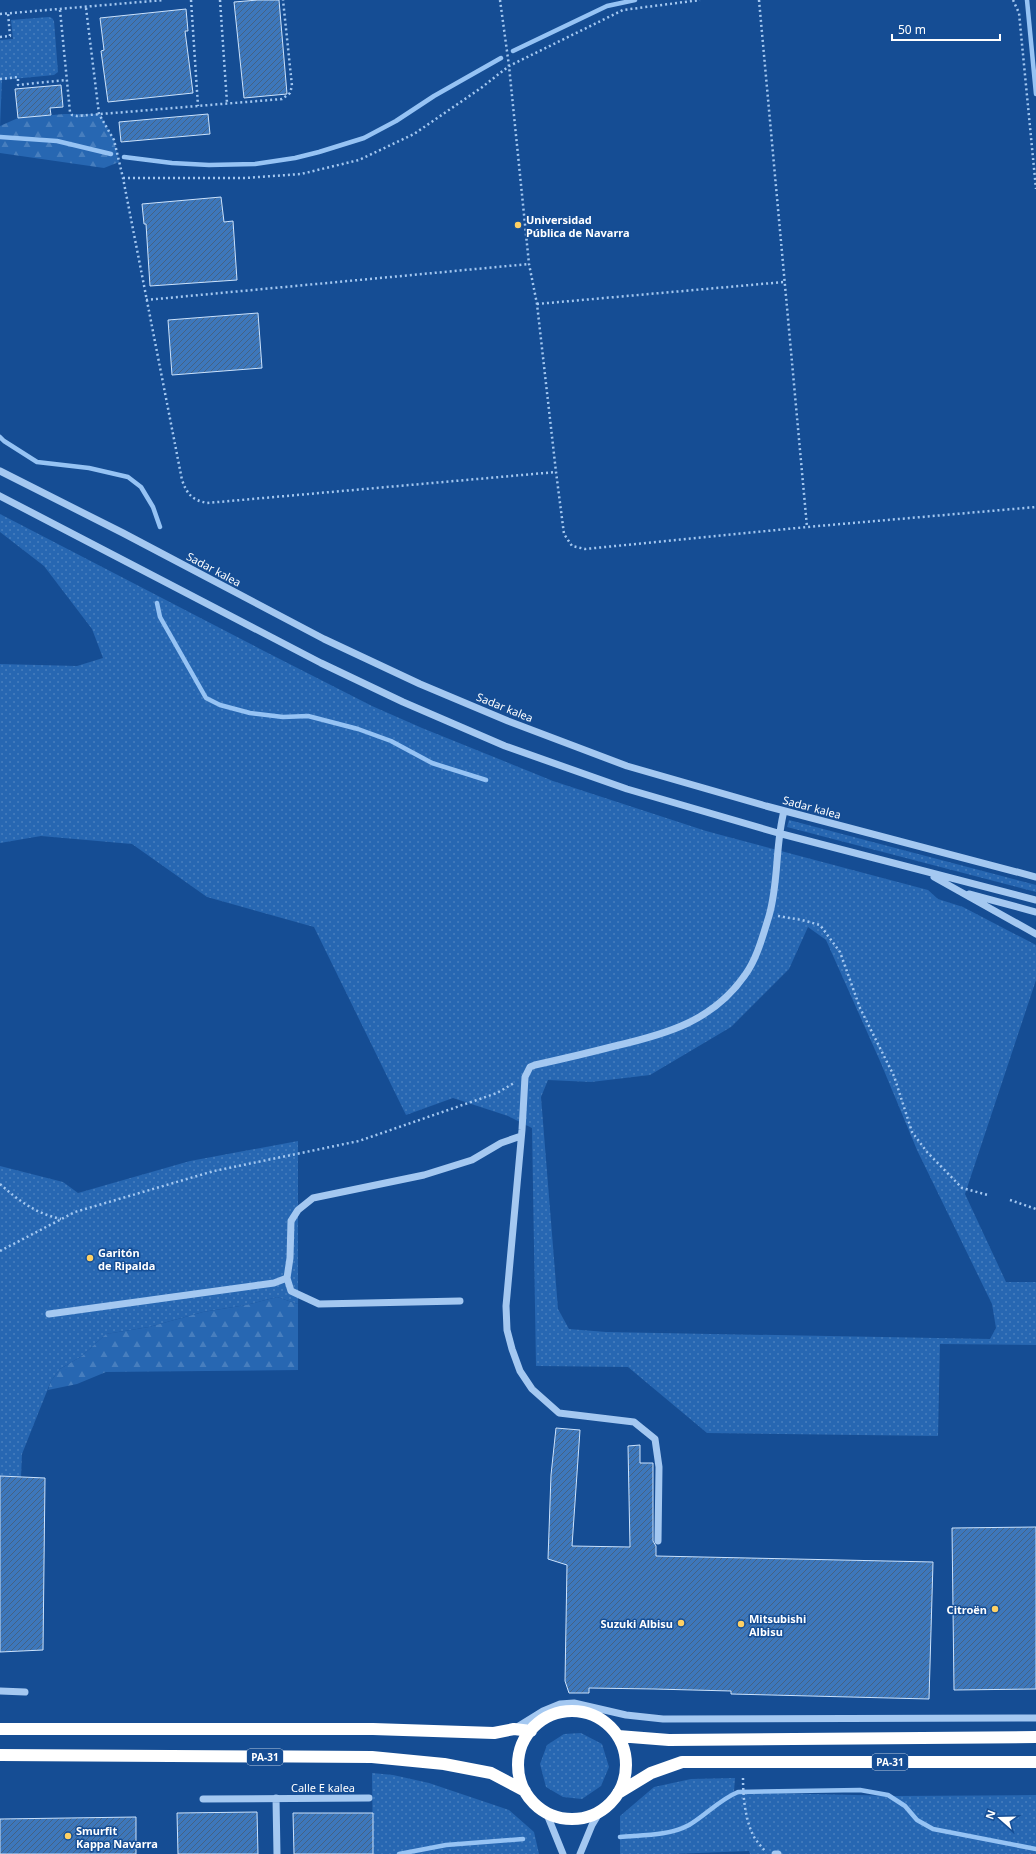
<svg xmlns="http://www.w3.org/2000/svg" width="1036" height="1854" font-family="'Noto Sans',sans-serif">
	<defs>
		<pattern id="grass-dots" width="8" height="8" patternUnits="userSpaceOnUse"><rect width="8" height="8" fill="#2767b2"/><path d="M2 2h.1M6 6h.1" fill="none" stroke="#477ebe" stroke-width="1.8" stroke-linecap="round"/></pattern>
		<pattern id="forest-firs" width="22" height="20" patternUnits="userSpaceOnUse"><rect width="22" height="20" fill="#2767b2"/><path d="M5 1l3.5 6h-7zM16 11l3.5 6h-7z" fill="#477ebe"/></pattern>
		<pattern id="building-hatch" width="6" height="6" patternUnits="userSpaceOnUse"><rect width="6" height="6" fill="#3d77bb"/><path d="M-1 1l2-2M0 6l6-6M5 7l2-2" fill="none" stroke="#446284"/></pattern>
	</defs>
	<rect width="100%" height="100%" fill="#154d94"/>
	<path fill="url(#grass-dots)" fill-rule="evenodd" d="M49,17L52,18L54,21L58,72L54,75L2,80L0,127V40L13,39L11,20Z
		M0,514L264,651L372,706L422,728L553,781L706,831L928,890L938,899L963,907L1036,945V980L965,1194L1006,1282H1036V1345L940,1344L938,1436L707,1433L628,1367L536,1366L532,1128L508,1116L453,1098L406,1115L314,927L207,897L132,844L41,836L0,843V664L77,666L103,658L92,629L44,566L0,532ZM808,927L826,940L880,1061L917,1150L992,1304L996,1328L990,1339L606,1332L569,1329L558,1309L541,1097L548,1080L591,1082L650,1075L731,1027L789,969Z
		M789,820L1036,885V892L787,827Z
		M298,1141V1304L277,1297L246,1305L203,1312L149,1327L106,1334L82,1356L60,1369L51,1381L22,1454L21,1477L0,1476V1166L63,1182L78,1193L190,1161Z
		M581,1733L602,1744L609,1767L601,1786L582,1799L563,1797L546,1787L540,1764L547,1745L564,1734Z
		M372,1773L393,1775L429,1783L509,1810L534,1832L539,1854H373Z
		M735,1778L734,1792L896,1796L1036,1795V1854H750L749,1851L673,1854H620V1816L654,1787L691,1779Z"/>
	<path fill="url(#forest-firs)" d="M64,114H100L114,140L119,162L104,168L0,153V126L18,118Z
		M277,1297L298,1304V1370L106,1372L77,1384L48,1390L51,1381L60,1369L82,1356L106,1334L149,1327L203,1312L246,1305Z"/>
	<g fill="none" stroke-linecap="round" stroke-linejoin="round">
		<path stroke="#96c3f4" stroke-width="4.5" d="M1027,0L1036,94
			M513,51L607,6L635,0
			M0,137L57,141L111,154
			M124,157L172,163L209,165L255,164L295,158L319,152L364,138L396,121L434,96L501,58
			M0,437L4,441L37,462L89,468L128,477L141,487L153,507L160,527
			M157,603L160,617L206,698L220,705L250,713L283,717L308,716L358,729L391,741L432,763L486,780
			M620,1837C642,1835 669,1836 689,1825C706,1815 719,1800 738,1792L860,1790L888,1795L905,1806L917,1820L933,1829L1036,1849
			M399,1854L446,1845L523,1839"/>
	</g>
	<path fill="url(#building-hatch)" stroke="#cbe2fc" d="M258,0H279L287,94L244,98L234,2Z
		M186,9L188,31H185L193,93L108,102L101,51L104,50L100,18Z
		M61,85L63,107L50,108L51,115L18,118L15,89Z
		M208,114L210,134L121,142L119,122Z
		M221,197L224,222L233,221L237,280L150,286L146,224H144L142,204Z
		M258,313L262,368L172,375L168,320Z
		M556,1428L580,1430L572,1546L630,1547L628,1446L640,1445V1463H653V1541L656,1546V1556L933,1562L929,1699L731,1694V1691L654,1689L589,1688V1693H569L565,1681L567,1565L548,1559L551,1475Z
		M0,1476L45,1478L43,1650L0,1652Z
		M1036,1527V1689L954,1690L952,1528Z
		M257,1812L258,1854H178L177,1813Z
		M293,1813H373V1854H294Z
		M136,1817V1854H0V1819Z"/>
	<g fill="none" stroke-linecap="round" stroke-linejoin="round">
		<path stroke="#a4c8f1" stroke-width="2.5" stroke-dasharray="2 3" stroke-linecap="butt" d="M191,0L198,106
			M220,0L227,103
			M500,0L509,66L529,264L537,304L556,472L564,534L572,546L585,549L807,527L1036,507
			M759,0L807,527
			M1013,0L1019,13L1036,189
			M86,8L99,114L114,140L123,178L182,480C187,494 192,500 207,503L556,472
			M60,10L70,112L72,115L77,116L282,99L290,93L292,86L283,0
			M0,14L164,0
			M0,37L10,36L8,13
			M0,79L18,77V85L66,80
			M123,178H245L301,174L359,160L414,134L481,88L509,66L623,10L700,0
			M146,300L529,264
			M537,304L784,282
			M778,916L802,920L820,925L840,952L860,1008L894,1076L912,1132L927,1152L962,1188L988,1195
			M0,1184C19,1201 35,1213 61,1219
			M1010,1200L1036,1209
			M0,1251L75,1212L214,1171L359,1141L497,1093L514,1083
			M743,1778C743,1797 745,1818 753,1835C756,1841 761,1846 765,1851"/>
		<path stroke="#a4c8f1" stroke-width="7" d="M0,471L123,533L324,639L420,684L508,721L627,766L766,806L1036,877
			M0,496L321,663L403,702L505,746L627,789L778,833L1036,900
			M934,877L1036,934
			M969,894L1036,912
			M287,1278L291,1291L319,1304L460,1301
			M49,1314L274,1283L287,1278L290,1258L291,1221L298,1210L313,1198L424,1175L472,1160L501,1143L521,1136
			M658,1541L659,1467L655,1439L634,1422L559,1413L532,1389L520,1371L512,1349L507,1330L506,1306L522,1130L525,1077L530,1067L535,1065C562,1059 588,1053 615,1046C667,1034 713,1021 745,975C757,959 763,935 769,916C779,882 775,845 784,811
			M0,1691L25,1692
			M514,1729L543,1711L560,1704L574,1703L626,1715L663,1719L1036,1718
			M276,1798L277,1854
			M203,1799L369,1798
			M546,1812L563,1854
			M580,1854L592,1825L601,1810
			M775,1854H778"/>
		<path stroke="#fff" stroke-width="12" d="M518 1765a54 54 0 1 1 108 0a54 54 0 1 1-108 0Z
			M0,1729H373L494,1733L514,1729L531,1731
			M618,1736L669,1740L1036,1737
			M0,1755L372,1757L444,1764L491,1773L525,1791
			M618,1793L651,1773L682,1762H1036"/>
	</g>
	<g fill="#ffd164" stroke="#154d94" stroke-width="1.5">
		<circle cx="518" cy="225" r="4"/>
		<circle cx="90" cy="1258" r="4"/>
		<circle cx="995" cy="1609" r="4"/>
		<circle cx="681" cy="1623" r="4"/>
		<circle cx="741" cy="1624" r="4"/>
		<circle cx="68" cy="1836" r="4"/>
	</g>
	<g text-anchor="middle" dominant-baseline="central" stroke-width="3" stroke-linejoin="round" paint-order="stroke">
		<g fill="#154d94" stroke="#b9cadf" stroke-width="1">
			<rect x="247" y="1749" width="36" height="16" rx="3"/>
			<rect x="872" y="1754" width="36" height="16" rx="3"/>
		</g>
		<g font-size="10" font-weight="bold" fill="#fff">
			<text x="265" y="1757">PA-31</text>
			<text x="890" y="1762">PA-31</text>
		</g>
		<g font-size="11" font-weight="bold" fill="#fff" stroke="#154d94" text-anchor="start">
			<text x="526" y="219">Universidad<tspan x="526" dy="13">Pública de Navarra</tspan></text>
			<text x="98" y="1252">Garitón<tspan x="98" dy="13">de Ripalda</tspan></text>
			<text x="987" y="1609" text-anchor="end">Citroën</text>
			<text x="749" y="1618">Mitsubishi<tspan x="749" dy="13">Albisu</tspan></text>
			<text x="673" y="1623" text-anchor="end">Suzuki Albisu</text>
			<text x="76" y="1830">Smurfit<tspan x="76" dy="13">Kappa Navarra</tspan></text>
		</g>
		<g font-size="11" fill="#fff" stroke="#154d94">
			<text transform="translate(214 569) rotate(28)">Sadar kalea</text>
			<text transform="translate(505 707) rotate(22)">Sadar kalea</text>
			<text transform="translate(812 807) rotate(15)">Sadar kalea</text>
			<text x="323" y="1787">Calle E kalea</text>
		</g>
	</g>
	<g transform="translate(1000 1818) rotate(290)" stroke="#154d94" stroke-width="3" paint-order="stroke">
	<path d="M0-3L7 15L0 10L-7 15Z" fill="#ffffff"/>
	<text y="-6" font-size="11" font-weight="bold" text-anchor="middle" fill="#ffffff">N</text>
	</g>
	<path d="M892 34v6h108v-6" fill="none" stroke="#ffffff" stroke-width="2"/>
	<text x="898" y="34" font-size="12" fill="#ffffff" stroke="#154d94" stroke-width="3" paint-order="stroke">50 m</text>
</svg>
